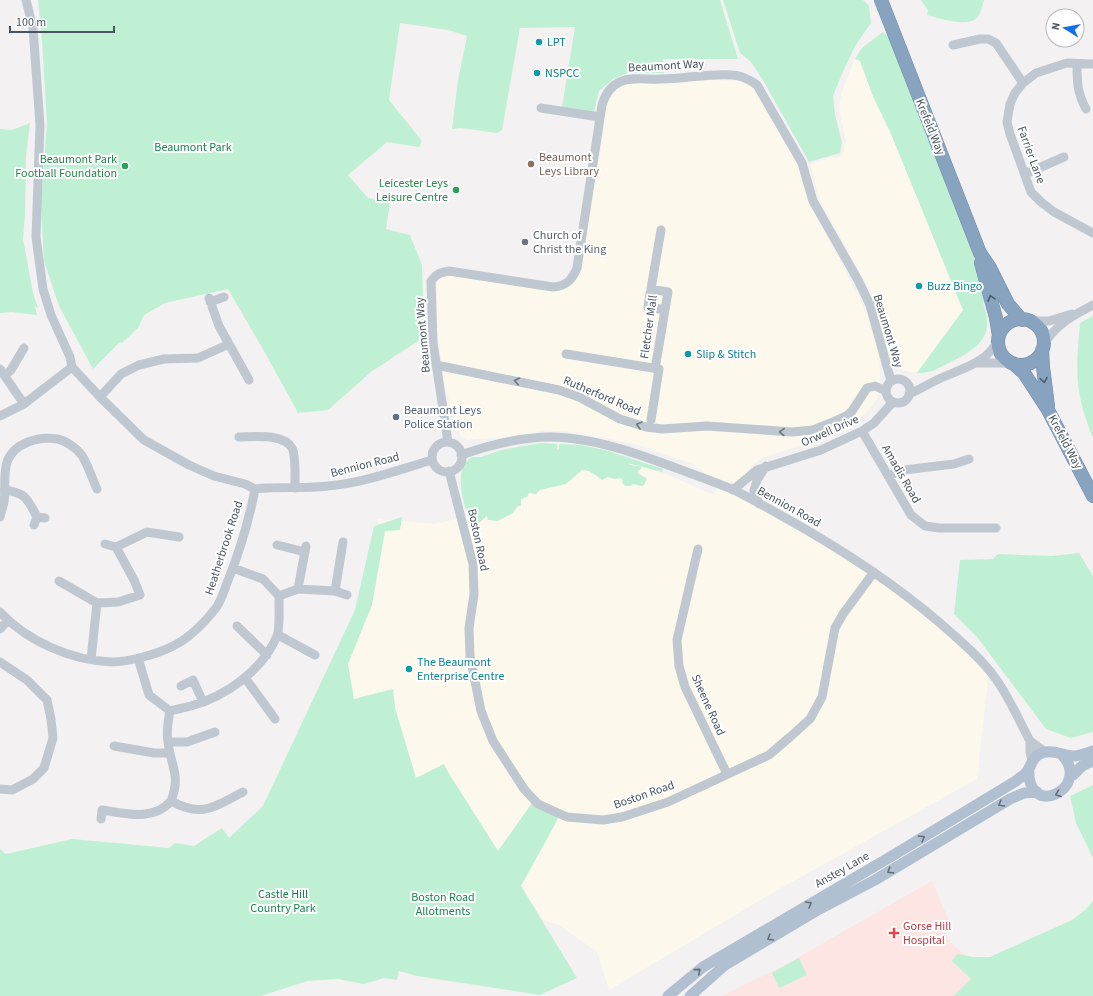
<svg xmlns="http://www.w3.org/2000/svg" width="1093" height="996" font-family="'Source Sans 3',sans-serif">
	<rect width="100%" height="100%" fill="#f3f1f1"/>
	<path fill="#fdf8ec" d="M855,59L860,60L872,94L891,134L963,310L917,373L904,371L900,367L890,346L876,301L819,199L810,164L832,157L835,158L842,156L846,141L841,121L839,104L844,85Z
		M712,80L739,81L749,84L755,89L798,162L803,187L807,198L858,295L866,312L879,351L880,372L879,394L873,405L862,416L846,426L816,440L762,458L753,465L743,477L735,483H731L715,479L702,471L693,464L635,444L594,436L571,432L543,430L524,435L493,438L467,440L461,437L455,424L445,385L437,332V281L440,277L446,275L550,291H559L573,284L578,276L602,141L605,107L613,90L627,83Z
		M569,455L601,458L648,468L671,476L714,495L718,484L874,572L989,670L977,779L776,891L609,990L597,952L559,925L543,920L521,886L532,803L498,851L448,772L444,764L416,778L395,708L393,689L354,699L348,664L376,536L378,519L434,524L456,519L514,491Z"/>
	<path fill="#fce5e3" d="M932,881L950,923L942,927L951,943L961,952L980,965L971,979L953,996H722L785,965Z"/>
	<path fill="#c0f0d3" d="M38,0H720L738,59H663L664,73H627L612,80L599,91L594,112L562,107L575,27L520,28L502,130L497,133L461,128L452,129L458,80L467,36L448,30L400,23L389,100L422,141L419,147L387,142L348,175L368,198L390,202L386,229L410,235L422,265L424,337L371,372L328,410L297,413L296,409L264,351L228,289L165,303L144,315L138,328L122,343L120,342L93,369L59,306L44,261L41,205L47,123L42,41Z
		M723,0H863L869,6L871,23L855,46L841,76L833,96L835,114L842,143L840,153L809,162L764,82L751,62L740,53Z
		M921,0H984C982,6 981,13 977,18C967,28 939,18 927,15L928,10Z
		M883,32L886,35L890,34L965,227L987,301L983,302C985,310 988,318 987,326C986,348 954,360 937,369C930,372 924,373 917,373L963,310L891,134L872,94L860,61L855,59L862,48Z
		M30,123L26,156L25,215L23,239L33,293L38,308L35,306L37,315L11,312L0,313V129L12,130Z
		M1093,316V437C1089,431 1088,423 1085,416C1074,382 1077,358 1080,323Z
		M541,443L557,444V448L559,450V444L580,445L605,450L663,469L662,472L628,463C631,467 638,464 642,468L638,471V473L647,479L644,485L642,486L633,484L631,486H625L623,484L622,479L620,478L615,479L608,477L602,480C595,475 590,470 582,470L566,484L540,490L536,494L529,493L527,497L521,499V506H518L513,513L498,521L488,520L487,516L472,529L467,515L474,511H467C461,497 457,474 466,461L473,457H481L501,450Z
		M402,517L400,530L385,531L372,605L348,664L354,699L393,689L395,708L416,778L444,764L448,772L498,851L532,803L559,817L521,886L577,978L540,995L417,976L399,971L397,980L384,978L364,984L338,979L307,981L261,996H0V849L6,854L72,839L169,848L175,843L194,846L222,828L229,838L263,806L355,610L374,526Z
		M1079,553L1093,576V732L1071,738L1046,729L977,637L954,614L960,560L993,559L998,554L1052,556Z
		M1093,785V858L1076,823L1070,796Z
		M1093,901V996H953L971,979L952,961L957,954L973,957H990L1072,920L1085,910Z
		M799,958L807,975L779,988L772,973Z"/>
	<g fill="none" stroke-linecap="round" stroke-linejoin="round">
		<defs>
			<path id="highway" d="M881,0L980,253L990,268L1008,304L1022,320
				M981,263L996,318L999,336
				M998 342a23 23 0 1 1 46 0a23 23 0 1 1-46 0Z
				M1042,350L1043,367L1048,406
				M1015,365L1024,373L1048,410L1093,496"/>
		</defs>
		<use href="#highway" stroke="#738eac" stroke-width="14"/>
		<path stroke="#bfc8d0" stroke-width="9" d="M26,0L33,28L40,125L36,237L43,289L51,315L70,357L72,367L100,397L144,440L189,465L214,476L245,484L255,489
			M953,45L980,39H988L996,43L1023,83
			M1077,64C1077,82 1077,92 1086,109
			M1093,64L1067,63L1036,73L1023,83L1015,93L1010,104L1007,122L1010,134L1031,192L1041,202L1054,212L1093,233
			M541,108L600,117
			M1025,174L1064,157
			M650,293L648,307L665,310
			M209,298L219,326L249,380
			M210,302L224,297
			M1028,321H1049L1072,314
			M1043,346C1055,325 1072,316 1093,305
			M566,354L659,369L651,420
			M976,363H1011
			M436,365L559,390L579,397L620,419L646,427L662,429L707,426L792,432L813,430L833,422L848,415L852,411L867,388L875,386L886,391
			M0,369L24,404
			M655,369L668,292L651,289L661,230
			M5,375L11,370L24,348
			M886 391a12 12 0 1 1 24 0a12 12 0 1 1-24 0Z
			M909,394C919,390 928,384 937,380C959,369 987,364 998,340
			M100,397L121,374L139,365L164,359L198,358L229,344
			M0,416L24,404L72,367
			M862,431L911,515L925,526L939,528H996
			M239,437C253,437 284,433 292,448C296,456 295,479 295,488
			M448,442L433,343L431,281C436,274 441,272 449,271L553,287C566,286 572,280 577,268L602,105C605,95 610,86 620,82C632,76 649,80 662,79C685,79 709,73 732,75C742,75 750,80 757,85L802,163L813,201L858,280L870,305L891,381
			M432 457a15 15 0 1 1 30 0a15 15 0 1 1-30 0Z
			M461,455C495,443 532,434 568,438C606,442 641,455 676,468C695,475 715,482 734,490C750,498 766,507 782,516C838,547 891,581 940,623C958,639 978,655 993,675C1008,694 1018,719 1030,741V752L1032,761
			M449,471L473,564L474,594L469,628L470,656L481,711L493,741L524,789L538,804L567,817L603,820L622,817L668,802L769,755L790,737L810,719L822,697L835,628L843,614L874,572
			M888,476L904,470L954,464L969,459
			M255,489C279,486 304,489 328,486C364,483 398,470 432,460
			M4,490C26,493 27,498 37,517
			M733,490L757,470L821,450L862,431L874,423L893,402
			M759,504L754,491L757,480L766,466
			M0,517C1,512 3,507 4,502C6,489 3,475 7,462C14,443 38,436 57,439C64,440 75,447 80,453C86,459 93,481 97,489
			M34,525L37,517L45,518
			M105,544L116,547
			M277,545L305,552
			M698,549L677,640L679,666L685,687L727,774
			M59,581L97,603
			M298,589L306,546
			M335,591L343,542
			M279,596L298,589L335,591L347,595
			M0,612C27,641 72,661 112,662C128,662 158,654 173,646C190,638 204,623 216,608C221,601 224,591 227,583C239,553 249,521 255,489
			M237,626L267,655
			M0,629L8,620
			M278,635L315,655
			M138,658L149,695L170,711C177,709 184,708 191,706C226,696 262,671 277,636C280,629 279,605 279,596L263,579L233,568
			M91,659L97,603L118,602L140,595L134,580L116,547L147,532L179,537
			M0,662L27,680L47,700L51,719L53,738L44,768L33,779L12,790L0,789
			M246,679L275,719
			M181,686L193,680L203,702
			M170,711C168,721 166,732 168,742C171,767 181,775 171,801C202,818 214,807 243,792
			M1030,741L1045,752
			M168,742H187L215,732
			M114,746L154,753H170
			M101,819L102,810C125,813 153,822 171,801"/>
		<path stroke="#b1c0d0" stroke-width="11" d="M1029,768C1026,822 1093,787 1062,755
			M1073,775L1082,766L1093,761
			M668,996L703,967L892,856L1016,781C1019,778 1023,776 1026,773C1031,767 1031,760 1038,755C1050,747 1062,756 1075,756C1081,755 1087,753 1093,751
			M690,996L725,965L816,911L875,880L1010,799L1024,793L1037,792"/>
		<use href="#highway" stroke="#88a3c0" stroke-width="13"/>
	</g>
	<defs><path id="oneway-chevron" d="M-2-3.5L2.5 0L-2 3.5" fill="none" stroke-width="1.6" stroke-linecap="round" stroke-linejoin="round"/></defs>
	<g stroke="#4e5c69">
		<use href="#oneway-chevron" transform="translate(991 298) rotate(-106)"/>
		<use href="#oneway-chevron" transform="translate(1044 380) rotate(81)"/>
	</g>
	<g stroke="#6c7781">
		<use href="#oneway-chevron" transform="translate(517 381) rotate(-168)"/>
		<use href="#oneway-chevron" transform="translate(639 425) rotate(-165)"/>
		<use href="#oneway-chevron" transform="translate(782 432) rotate(-178)"/>
	</g>
	<g stroke="#626f7b">
		<use href="#oneway-chevron" transform="translate(1058 794) rotate(160)"/>
		<use href="#oneway-chevron" transform="translate(1001 804) rotate(150)"/>
		<use href="#oneway-chevron" transform="translate(922 838) rotate(-31)"/>
		<use href="#oneway-chevron" transform="translate(890 871) rotate(148)"/>
		<use href="#oneway-chevron" transform="translate(809 904) rotate(-30)"/>
		<use href="#oneway-chevron" transform="translate(770 938) rotate(149)"/>
		<use href="#oneway-chevron" transform="translate(698 971) rotate(-40)"/>
	</g>
	<g fill="#0f9aa8" stroke="#fff" stroke-width="1.5">
		<circle cx="539" cy="42" r="4"/>
		<circle cx="537" cy="73" r="4"/>
		<circle cx="919" cy="286" r="4"/>
		<circle cx="688" cy="354" r="4"/>
		<circle cx="409" cy="669" r="4"/>
	</g>
	<circle fill="#8d6e63" stroke="#fff" stroke-width="1.5" cx="531" cy="164" r="4"/>
	<g fill="#2e9e5b" stroke="#fff" stroke-width="1.5">
		<circle cx="125" cy="166" r="4"/>
		<circle cx="456" cy="190" r="4"/>
	</g>
	<circle fill="#6b7280" stroke="#fff" stroke-width="1.5" cx="525" cy="242" r="4"/>
	<circle fill="#5c6f8a" stroke="#fff" stroke-width="1.5" cx="396" cy="417" r="4"/>
	<path fill="#e0444e" stroke="#fff" stroke-width="1.5" d="M892 927h4v4h4v4h-4v4h-4v-4h-4v-4h4z"/>
	<g text-anchor="middle" dominant-baseline="central" stroke-width="4" stroke-linejoin="round" paint-order="stroke">
		<g font-size="12" fill="#0d838f" stroke="#fff" text-anchor="start">
			<text x="547" y="42">LPT</text>
			<text x="545" y="73">NSPCC</text>
			<text x="927" y="286">Buzz Bingo</text>
			<text x="696" y="354">Slip &amp; Stitch</text>
			<text x="417" y="662">The Beaumont<tspan x="417" dy="14">Enterprise Centre</tspan></text>
		</g>
		<g font-size="12" fill="#48545f" stroke="#fff">
			<text transform="translate(666 66) rotate(-3)">Beaumont Way</text>
			<text transform="translate(930 127) rotate(68)">Krefeld Way</text>
			<text transform="translate(1031 155) rotate(70)">Farrier Lane</text>
			<text transform="translate(649 327) rotate(-82)">Fletcher Mall</text>
			<text transform="translate(888 331) rotate(73)">Beaumont Way</text>
			<text transform="translate(423 335) rotate(-95)">Beaumont Way</text>
			<text transform="translate(602 396) rotate(23)">Rutherford Road</text>
			<text transform="translate(830 431) rotate(-24)">Orwell Drive</text>
			<text transform="translate(1065 442) rotate(62)">Krefeld Way</text>
			<text transform="translate(365 465) rotate(-14)">Bennion Road</text>
			<text transform="translate(901 474) rotate(60)">Amadis Road</text>
			<text transform="translate(789 507) rotate(29)">Bennion Road</text>
			<text transform="translate(478 540) rotate(78)">Boston Road</text>
			<text transform="translate(224 548) rotate(-72)">Heatherbrook Road</text>
			<text transform="translate(708 705) rotate(66)">Sheene Road</text>
			<text transform="translate(644 795) rotate(-19)">Boston Road</text>
			<text transform="translate(842 870) rotate(-30)">Anstey Lane</text>
		</g>
		<g font-size="12" fill="#16834e" stroke="#fff">
			<text x="193" y="147">Beaumont Park</text>
			<text x="283" y="894">Castle Hill<tspan x="283" dy="14">Country Park</tspan></text>
			<text x="443" y="897">Boston Road<tspan x="443" dy="14">Allotments</tspan></text>
		</g>
		<g font-size="12" fill="#785e54" stroke="#fff" text-anchor="start">
			<text x="539" y="157">Beaumont<tspan x="539" dy="14">Leys Library</tspan></text>
		</g>
		<g font-size="12" fill="#27864d" stroke="#fff" text-anchor="end">
			<text x="117" y="159">Beaumont Park<tspan x="117" dy="14">Football Foundation</tspan></text>
			<text x="448" y="183">Leicester Leys<tspan x="448" dy="14">Leisure Centre</tspan></text>
		</g>
		<g font-size="12" fill="#5b616d" stroke="#fff" text-anchor="start">
			<text x="533" y="235">Church of<tspan x="533" dy="14">Christ the King</tspan></text>
		</g>
		<g font-size="12" fill="#4e5e75" stroke="#fff" text-anchor="start">
			<text x="404" y="410">Beaumont Leys<tspan x="404" dy="14">Police Station</tspan></text>
		</g>
		<g font-size="12" fill="#be3a42" stroke="#fff" text-anchor="start">
			<text x="903" y="926">Gorse Hill<tspan x="903" dy="14">Hospital</tspan></text>
		</g>
	</g>
	<g transform="translate(1065 28) rotate(281)"><circle r="19" fill="#ffffff" stroke="#b6bbbf"/>
	<path d="M0-3L7 15L0 10L-7 15Z" fill="#176fe8"/>
	<text y="-6" font-size="11" font-weight="bold" text-anchor="middle" fill="#48545f">N</text>
	</g>
	<path d="M10 26v6h104v-6" fill="none" stroke="#48545f" stroke-width="2"/>
	<text x="16" y="26" font-size="12" fill="#48545f" stroke="#ffffff" stroke-width="3" paint-order="stroke">100 m</text>
</svg>
